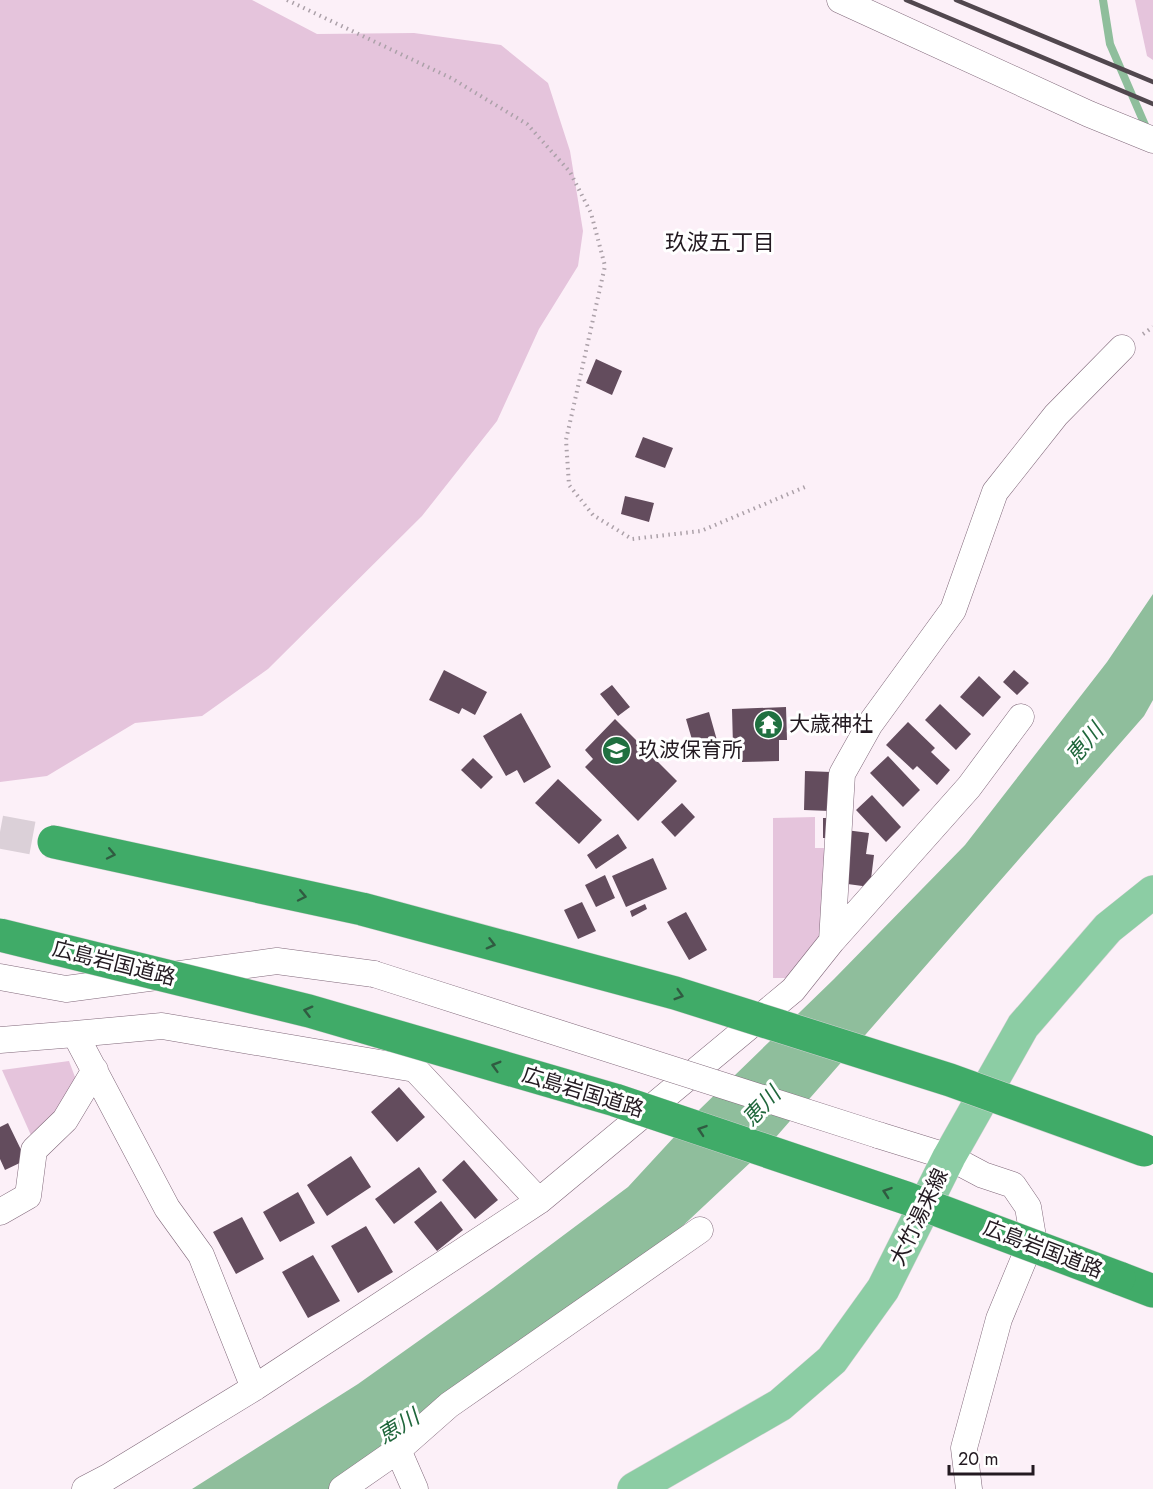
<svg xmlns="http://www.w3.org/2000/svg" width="1153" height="1489" font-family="Jost,'Noto Sans JP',sans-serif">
	<rect width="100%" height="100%" fill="#fcf0f8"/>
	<path fill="#e5c4dc" d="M0,0H252L317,34L414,33L501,45L548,83L570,151L583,231L578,266L539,329L497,421L422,516L268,669L202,716L135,723L47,776L0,782Z
		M1135,0H1153V60L1147,56Z
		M815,817V848H825V939L792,978H773V818Z
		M69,1061L78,1085L34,1142L2,1070Z"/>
	<path fill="#8fbe9c" d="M1153,594V700L1144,716L769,1145L642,1264L344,1489H192L358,1384L493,1288L628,1187L699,1110L834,979L965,845L1107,662Z"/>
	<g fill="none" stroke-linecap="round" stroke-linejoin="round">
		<path stroke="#8fbe9c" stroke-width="8" d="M1103,0L1110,44L1148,132"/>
	</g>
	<path fill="#634c5d" d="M596,359L622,371L612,395L586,383Z
		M643,437L673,448L665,468L635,457Z
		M625,496L654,503L649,522L621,514Z
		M444,670L487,692L475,715L462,708L459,714L429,700Z
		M1014,670L1029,683L1017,695L1003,682Z
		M979,676L1001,697L983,717L960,697Z
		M612,685L630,707L618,716L600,694Z
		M940,704L971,734L956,750L925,720Z
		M786,707L787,740H779V761L742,762V746H733L732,709Z
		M709,712L718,744L695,750L686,719Z
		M521,713L551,767L524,783L517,770L506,776L483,736Z
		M615,719L677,781L638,821L585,767L593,759L585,750Z
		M908,722L935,748L931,752L950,770L937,785L917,766L913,770L886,745Z
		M888,756L920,790L903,807L870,773Z
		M473,758L493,777L481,789L461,770Z
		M805,771L831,772L830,811L804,810Z
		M558,779L602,820L579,844L535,803Z
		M872,795L901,827L886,842L856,810Z
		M682,803L695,817L675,837L661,822Z
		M823,818H828L829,838H823Z
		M846,830L869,833L866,854L874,855L870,887L840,883Z
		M618,834L627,848L596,869L587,855Z
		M653,858L667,889L626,907L612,876Z
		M605,875L615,898L596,907L585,885Z
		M582,902L596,931L578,939L564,910Z
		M645,904L647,909L632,917L630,911Z
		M686,912L707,950L689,960L667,922Z
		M399,1087L425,1117L397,1142L371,1112Z
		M8,1123L26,1160L5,1170L0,1159V1127Z
		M351,1156L371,1187L327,1216L307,1185Z
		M464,1160L498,1200L475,1219L442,1180Z
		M419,1167L437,1192L394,1224L375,1199Z
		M298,1192L315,1223L280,1242L263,1212Z
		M441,1201L463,1230L437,1251L414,1222Z
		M242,1217L264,1259L236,1274L213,1232Z
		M366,1226L393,1272L358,1293L331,1246Z
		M313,1255L340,1301L308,1318L282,1272Z"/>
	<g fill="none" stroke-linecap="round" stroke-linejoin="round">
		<path stroke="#dbd0d8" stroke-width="33" stroke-dasharray="33 16" stroke-linecap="butt" d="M0,832L54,842"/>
		<defs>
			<path id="street" d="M840,0L1089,114L1153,140
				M832,941L842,774L870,724L953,610L995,492L1056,415L1122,348
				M0,977L66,989L277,961L374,974
				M75,1034L162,1026L415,1069L539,1201
				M0,1040L75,1034L167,1208L201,1255L254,1388
				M878,1135L949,1157L983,1175L1013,1185L1028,1207L1033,1237L999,1319L964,1448L969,1489
				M0,1212L28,1196L34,1150L65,1120L95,1070
				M398,1450L415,1489
				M85,1489L108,1477L254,1388L539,1201L793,990L832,941L969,787L1021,717
				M342,1489L398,1450L449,1405L700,1230"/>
			<path id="primary" d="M634,1489L780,1405L832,1360L883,1289L949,1157L1023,1026L1108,928L1153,892"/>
			<path id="highway" d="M1119,1278L1153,1291"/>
		</defs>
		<use href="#street" stroke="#80687a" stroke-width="27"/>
		<use href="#primary" stroke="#d3d1d3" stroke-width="34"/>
		<use href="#highway" stroke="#d3d1d3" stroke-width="34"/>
		<path stroke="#aca1a9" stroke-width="4" stroke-dasharray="1.5 4.5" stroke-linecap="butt" d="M287,0L451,78L527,124L570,172L591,213L605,266L566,440L569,485L593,515L632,539L701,531L805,487
			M1143,334L1153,327"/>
		<use href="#street" stroke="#fff" stroke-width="26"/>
		<use href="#primary" stroke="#8ccda4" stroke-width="33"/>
		<use href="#highway" stroke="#40ab68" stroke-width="33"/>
		<path stroke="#51474e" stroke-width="4.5" d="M906,0L1153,104
			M956,0L1153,82"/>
		<defs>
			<path id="street-bridge" d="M374,974L878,1135"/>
			<path id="highway-bridge" d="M54,842L362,909L675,993L950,1080L1144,1150
				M0,935L309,1011L615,1100L906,1198L1119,1278"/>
		</defs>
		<use href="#street-bridge" stroke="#80687a" stroke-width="27" stroke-linecap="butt"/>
		<use href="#highway-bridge" stroke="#d3d1d3" stroke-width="34" stroke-linecap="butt"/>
		<use href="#street-bridge" stroke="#fff" stroke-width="26"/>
		<use href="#highway-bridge" stroke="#40ab68" stroke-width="33"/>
	</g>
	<defs><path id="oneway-chevron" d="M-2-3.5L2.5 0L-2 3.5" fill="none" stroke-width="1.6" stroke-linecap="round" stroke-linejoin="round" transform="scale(1.5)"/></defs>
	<g stroke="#305b41">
		<use href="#oneway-chevron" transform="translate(111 854) rotate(12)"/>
		<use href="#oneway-chevron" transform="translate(302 896) rotate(12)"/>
		<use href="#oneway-chevron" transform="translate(491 944) rotate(15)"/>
		<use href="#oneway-chevron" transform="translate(679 995) rotate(17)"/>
		<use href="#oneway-chevron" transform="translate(308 1011) rotate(-165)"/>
		<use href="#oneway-chevron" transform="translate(496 1066) rotate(-164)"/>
		<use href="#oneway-chevron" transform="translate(702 1130) rotate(-161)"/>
		<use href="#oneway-chevron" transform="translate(887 1192) rotate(-161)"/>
	</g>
	<defs>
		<symbol id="temple-disc" viewBox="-11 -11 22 22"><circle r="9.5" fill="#207040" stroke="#fff"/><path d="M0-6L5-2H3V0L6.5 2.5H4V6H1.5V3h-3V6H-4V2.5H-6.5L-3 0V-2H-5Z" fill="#fff"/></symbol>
		<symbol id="school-disc" viewBox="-11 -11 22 22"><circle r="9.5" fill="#207040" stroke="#fff"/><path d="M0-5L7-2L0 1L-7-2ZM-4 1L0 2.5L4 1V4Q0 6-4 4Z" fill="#fff"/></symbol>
	</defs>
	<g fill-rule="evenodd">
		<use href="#temple-disc" x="752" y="708" width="33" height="33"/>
		<use href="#school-disc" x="600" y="734" width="33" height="33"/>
	</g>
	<g text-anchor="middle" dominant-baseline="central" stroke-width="6" stroke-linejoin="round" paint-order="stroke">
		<g font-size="21" fill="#231a21" stroke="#fff" text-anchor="start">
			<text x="789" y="724">大歳神社</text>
			<text x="638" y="750">玖波保育所</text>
		</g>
		<g font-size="21" fill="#231a21" stroke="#fff">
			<text transform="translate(114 963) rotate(14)">広島岩国道路</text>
			<text transform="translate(583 1092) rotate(17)">広島岩国道路</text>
			<text transform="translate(919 1217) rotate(-64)">大竹湯来線</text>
			<text transform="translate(1043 1249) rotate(21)">広島岩国道路</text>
		</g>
		<g font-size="22" fill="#231a21" stroke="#fff">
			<text x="720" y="242">玖波五丁目</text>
		</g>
		<g font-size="22" font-style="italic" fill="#20673c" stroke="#fff">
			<text transform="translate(1084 743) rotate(-50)">恵川</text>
			<text transform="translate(761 1106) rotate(-47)">恵川</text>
			<text transform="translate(398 1426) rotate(-32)">恵川</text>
		</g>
	</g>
	<path d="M949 1465v9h84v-9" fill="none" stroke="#231a21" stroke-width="3"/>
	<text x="958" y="1465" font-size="18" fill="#231a21" stroke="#ffffff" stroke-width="4.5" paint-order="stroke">20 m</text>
</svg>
